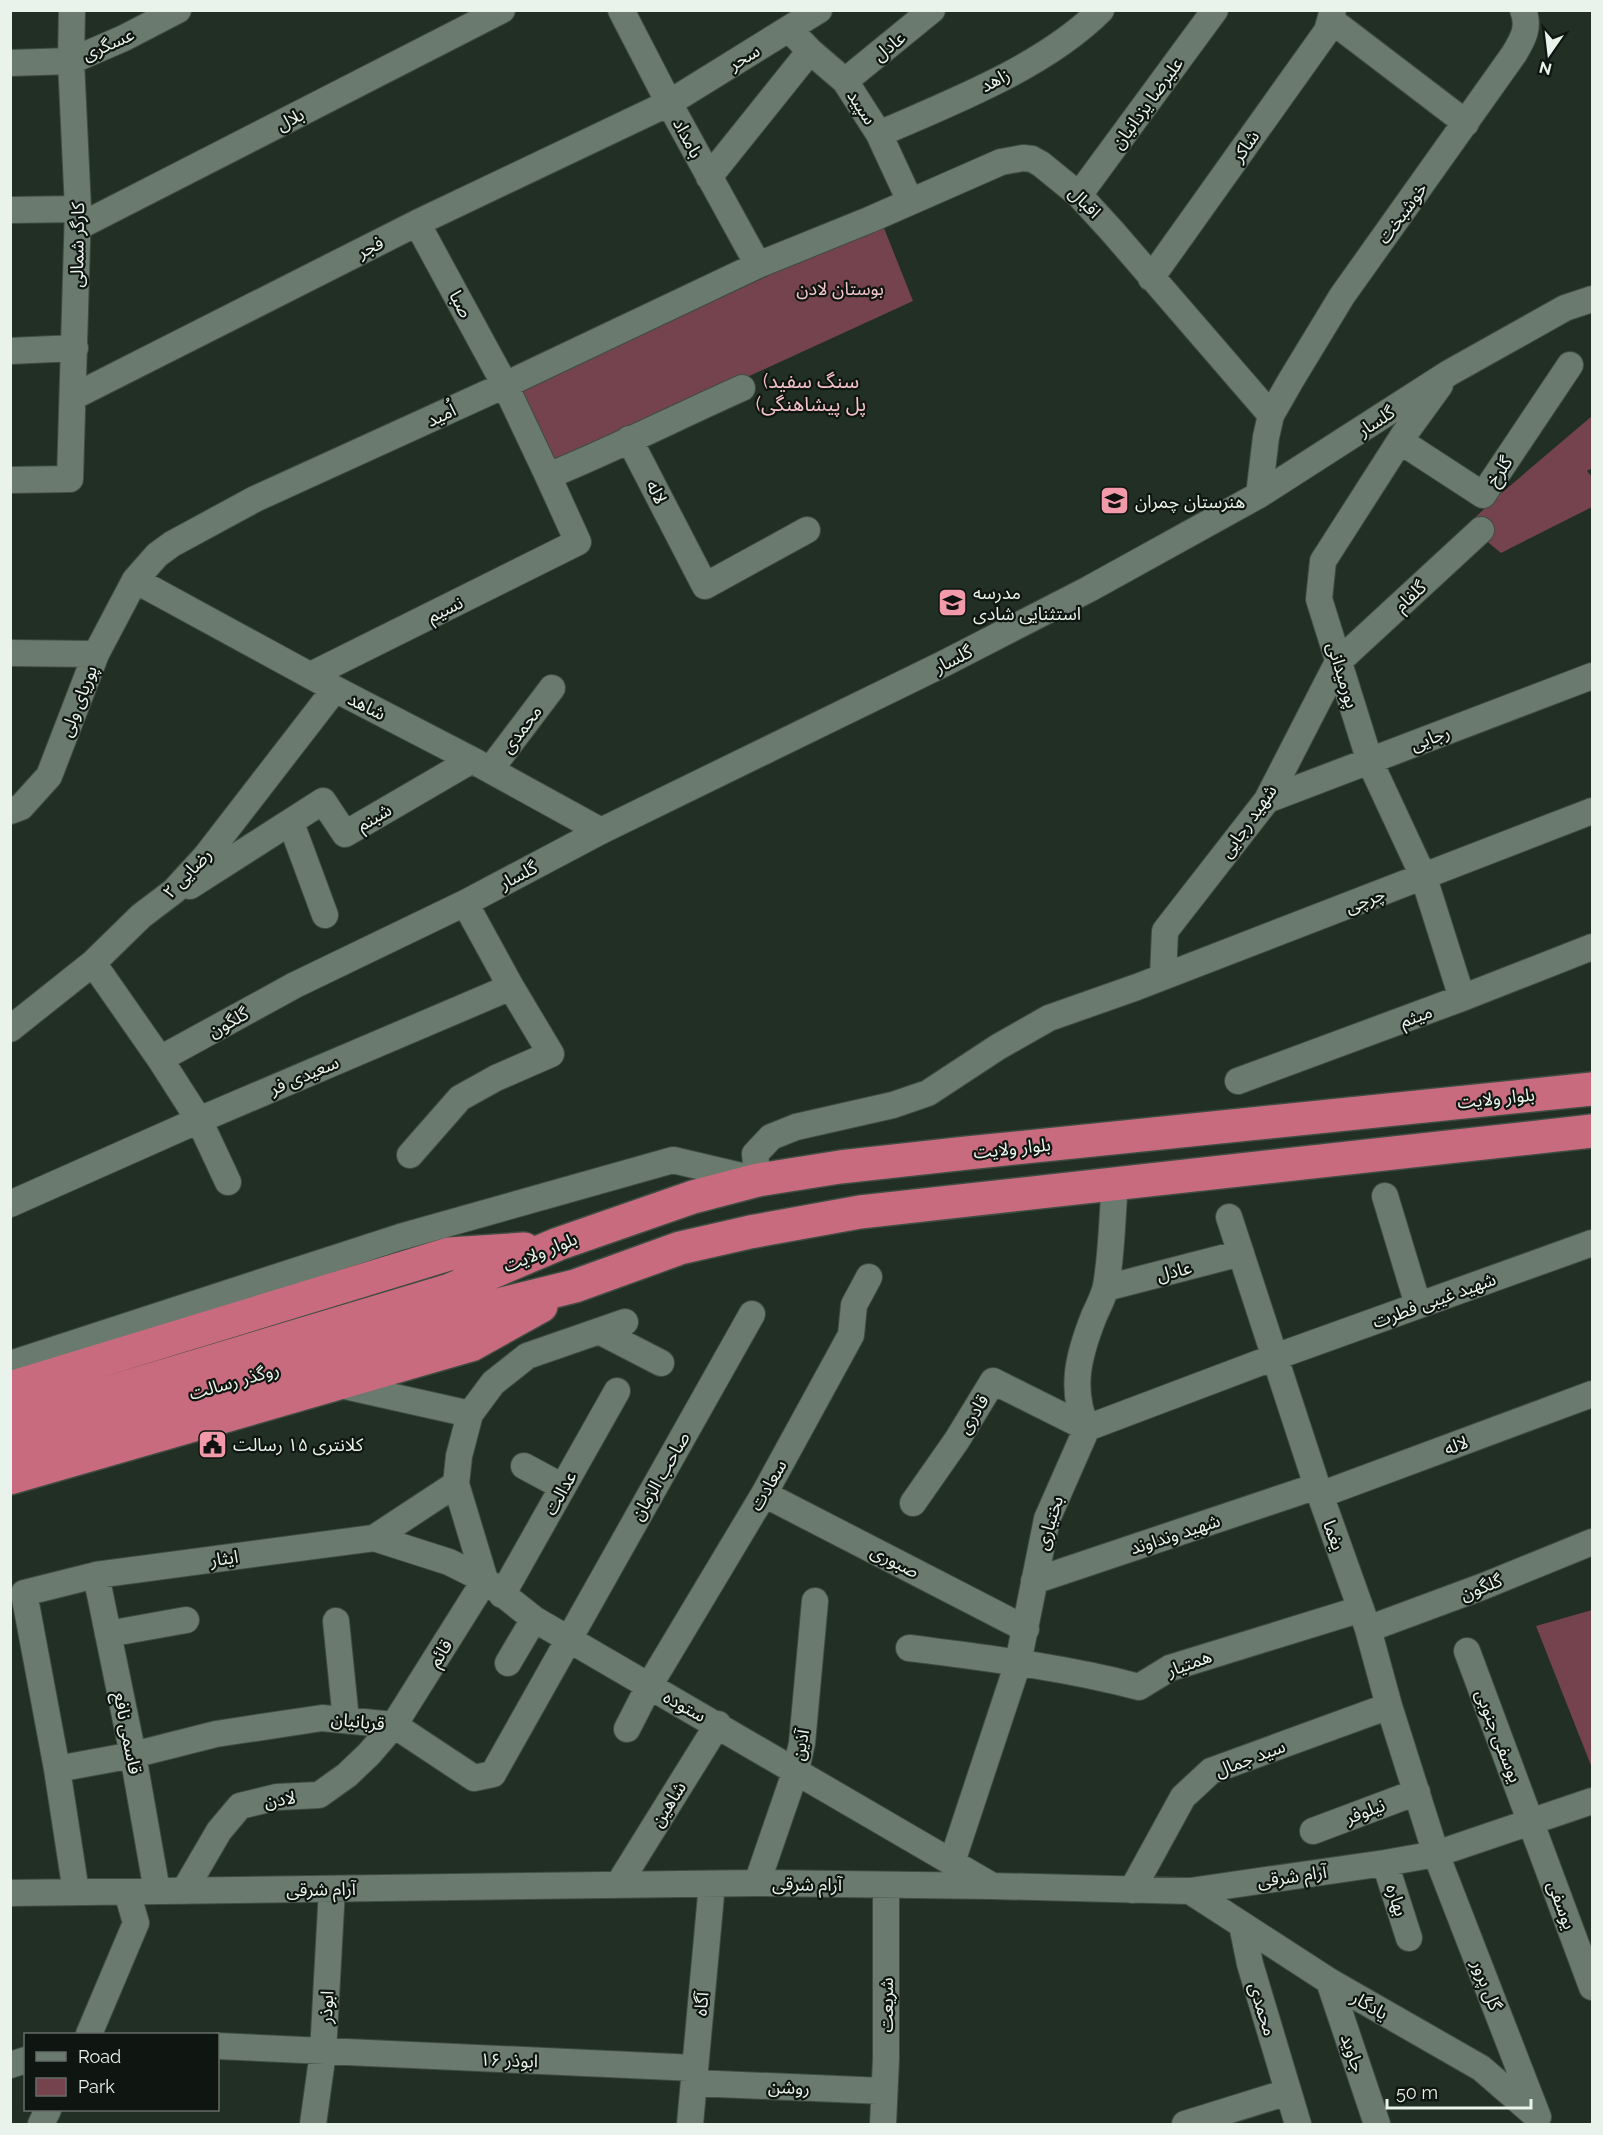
<svg xmlns="http://www.w3.org/2000/svg" width="1603" height="2135" font-family="Raleway,'Noto Sans Arabic',sans-serif">
	<rect width="100%" height="100%" fill="#212f25"/>
	<path fill="#75434d" d="M882,223L913,301L551,467L517,392Z
		M1592,416V468L1587,471L1592,477V507L1501,553L1467,525L1498,496Z
		M1592,1610V1768L1536,1626Z"/>
	<g fill="none" stroke-linecap="round" stroke-linejoin="round">
		<defs>
			<path id="minor" d="M621,10L669,103L758,265
				M1331,20L1466,123
				M789,29L810,51L845,81L879,134L910,201
				M10,63L71,61L124,38L178,10
				M845,81L932,10
				M879,134C952,102 1044,67 1101,10
				M709,177L810,51
				M1079,195L1215,10
				M10,210L78,209
				M417,223L505,385L548,476
				M78,227L502,10
				M1151,278L1327,31L1333,10
				M10,351L75,348
				M1440,385L1403,436L1323,561L1319,599L1370,762L1424,878L1462,998
				M73,397L417,223L669,103L819,10
				M1271,415L1291,380L1342,296L1514,54C1523,39 1530,27 1523,10
				M629,439L705,586L807,530
				M1400,441L1483,495L1570,365
				M10,480L70,479L78,209L71,61L72,10
				M135,580L335,689L472,760L601,831
				M10,653L96,654
				M311,675L578,542L548,476C614,449 677,417 742,388
				M490,770L552,688
				M1267,800L1592,676
				M10,811L21,807L49,776L96,654L135,580L157,555L172,544L255,499L505,385L758,265L869,220L1001,162L1023,158L1032,159L1041,164L1079,195L1112,231L1271,415L1266,437L1259,495
				M291,823L325,915
				M190,886L323,801L345,834L472,760
				M93,963L160,1059L199,1120L228,1182
				M1163,977L1165,931L1267,800L1338,662L1481,530
				M10,1029L93,963L141,916L174,891L206,856L335,689
				M160,1059L295,985L465,903L601,831L943,664L1089,589L1259,495L1449,373L1565,308L1592,299
				M1238,1081L1462,998L1592,947
				M410,1155L460,1098L496,1078L551,1054L511,987
				M1385,1196L1418,1305
				M10,1204L199,1120L511,987L465,903
				M1229,1217L1317,1486L1368,1629L1389,1706L1436,1854L1538,2117
				M1106,1288L1241,1253
				M599,1331L661,1363
				M10,1364L400,1237L673,1160L758,1180L755,1154L771,1137L796,1127L893,1105L928,1093L998,1047L1049,1018L1137,987L1592,811
				M336,1384L470,1414
				M524,1466L563,1487
				M764,1494L1026,1629
				M1320,1495L1592,1394
				M913,1503L957,1440L993,1381L1087,1428L1275,1357L1592,1243
				M374,1538L449,1562L485,1580L534,1619L989,1884
				M96,1575L133,1755L157,1891
				M1034,1581L1317,1486
				M502,1595L617,1391
				M336,1621L346,1720
				M1368,1629L1484,1586L1592,1542
				M108,1634L186,1620
				M909,1648C986,1658 1064,1667 1139,1687L1170,1668L1361,1609
				M1467,1651L1592,1987
				M508,1663L534,1619
				M627,1729L649,1686L764,1494L851,1335L854,1305L869,1277
				M57,1769L133,1755L216,1734L322,1718L394,1725L474,1778L493,1774L752,1314
				M1313,1831L1417,1792
				M952,1862L1018,1663L1047,1519L1087,1428C1069,1389 1079,1354 1094,1316C1098,1307 1104,1296 1106,1286C1112,1252 1112,1217 1115,1183
				M1385,1863L1409,1938
				M757,1883L796,1770L802,1743L815,1601
				M618,1885L718,1724
				M1132,1890L1183,1797L1211,1771L1389,1706
				M184,1891L219,1831L240,1806L277,1797L319,1795L347,1775L369,1754L394,1725L485,1580L456,1484
				M1190,1891L1329,1981L1481,2068L1534,2114
				M76,1892L57,1769L24,1593L96,1575L374,1538L456,1484L459,1456L470,1414L493,1383L527,1356L625,1322
				M10,1893L757,1883L992,1886L1190,1891L1385,1863L1436,1854L1592,1801
				M1242,1925L1250,1964L1298,2124
				M1329,1981L1377,2124
				M89,2034L136,1923L127,1892
				M218,2046L695,2068
				M10,2065L26,2060
				M694,2083L884,2091
				M41,2124L48,2110
				M313,2124L323,2052L332,1889
				M690,2124L712,1884
				M883,2124L886,2059V1885
				M1185,2124L1288,2092"/>
			<path id="highway" d="M10,1388L449,1254L524,1249
				M10,1422L450,1290L558,1244L693,1197L758,1180L840,1167L967,1153L1592,1089
				M10,1447L458,1315L575,1286L680,1248L750,1232L860,1212L1592,1131
				M10,1478L471,1345L541,1306"/>
		</defs>
		<use href="#minor" stroke="#404c43" stroke-width="28"/>
		<use href="#highway" stroke="#404c43" stroke-width="36"/>
		<use href="#minor" stroke="#6a7a6e" stroke-width="26"/>
		<use href="#highway" stroke="#c86b7f" stroke-width="33"/>
	</g>
	<defs>
		<symbol id="school-square" viewBox="-11 -11 22 22"><rect x="-9" y="-9" width="18" height="18" rx="4" fill="#f39aaa" stroke="#0f1511"/><path d="M0-5L7-2L0 1L-7-2ZM-4 1L0 2.5L4 1V4Q0 6-4 4Z" fill="#111"/></symbol>
		<symbol id="civic-square" viewBox="-11 -11 22 22"><rect x="-9" y="-9" width="18" height="18" rx="4" fill="#f39aaa" stroke="#0f1511"/><path d="M-.6-6.5H3V-4.5H.6V-3L4-1V1h2V6H-6V1h2V-1L-.6-3ZM-1.2 2.5V6h2.4V2.5Z" fill="#111"/></symbol>
	</defs>
	<g fill-rule="evenodd">
		<use href="#school-square" x="1098" y="484" width="33" height="33"/>
		<use href="#school-square" x="936" y="586" width="33" height="33"/>
		<use href="#civic-square" x="196" y="1428" width="33" height="33"/>
	</g>
	<g text-anchor="middle" dominant-baseline="central" stroke-width="4.5" stroke-linejoin="round" paint-order="stroke">
		<g font-size="18" fill="#e9f2eb" stroke="#0f1511">
			<text transform="translate(108 44) rotate(-24)">عسگری</text>
			<text transform="translate(889 46) rotate(-39)">عادل</text>
			<text transform="translate(744 57) rotate(-31)">سحر</text>
			<text transform="translate(995 80) rotate(-28)">زاهد</text>
			<text transform="translate(1147 103) rotate(-54)">علیرضا یزدانیان</text>
			<text transform="translate(862 107) rotate(57)">سپید</text>
			<text transform="translate(290 119) rotate(-27)">بلال</text>
			<text transform="translate(688 138) rotate(62)">بامداد</text>
			<text transform="translate(1245 146) rotate(-55)">شاکر</text>
			<text transform="translate(1085 202) rotate(45)">اقبال</text>
			<text transform="translate(1402 213) rotate(-54)">خوشبخت</text>
			<text transform="translate(77 245) rotate(-89)">کارگر شمالی</text>
			<text transform="translate(370 247) rotate(-27)">فجر</text>
			<text transform="translate(461 304) rotate(62)">صبا</text>
			<text transform="translate(441 415) rotate(-25)">اُمید</text>
			<text transform="translate(1376 421) rotate(-33)">گلسار</text>
			<text transform="translate(1499 471) rotate(-56)">گلرخ</text>
			<text transform="translate(657 492) rotate(63)">لاله</text>
			<text transform="translate(1410 596) rotate(-43)">گلفام</text>
			<text transform="translate(445 609) rotate(-26)">نسیم</text>
			<text transform="translate(953 659) rotate(-27)">گلسار</text>
			<text transform="translate(1343 675) rotate(73)">پورمیدانی</text>
			<text transform="translate(78 701) rotate(-69)">پوریای ولی</text>
			<text transform="translate(367 706) rotate(27)">شاهد</text>
			<text transform="translate(521 729) rotate(-53)">محمدی</text>
			<text transform="translate(1430 738) rotate(-21)">رجایی</text>
			<text transform="translate(374 817) rotate(-30)">شبنم</text>
			<text transform="translate(1248 821) rotate(-55)">شهید رجایی</text>
			<text transform="translate(187 873) rotate(-46)">رضایی ۲</text>
			<text transform="translate(518 875) rotate(-28)">گلسار</text>
			<text transform="translate(1365 900) rotate(-21)">چرچی</text>
			<text transform="translate(1416 1016) rotate(-20)">میثم</text>
			<text transform="translate(228 1022) rotate(-29)">گلگون</text>
			<text transform="translate(304 1075) rotate(-23)">سعیدی فر</text>
			<text transform="translate(1496 1098) rotate(-6)">بلوار ولایت</text>
			<text transform="translate(1012 1148) rotate(-6)">بلوار ولایت</text>
			<text transform="translate(540 1252) rotate(-22)">بلوار ولایت</text>
			<text transform="translate(1174 1271) rotate(-14)">عادل</text>
			<text transform="translate(1434 1300) rotate(-20)">شهید غیبی فطرت</text>
			<text transform="translate(234 1381) rotate(-16)">روگذر رسالت</text>
			<text transform="translate(973 1414) rotate(-59)">قادری</text>
			<text transform="translate(1456 1445) rotate(-20)">لاله</text>
			<text transform="translate(660 1476) rotate(-60)">صاحب الزمان</text>
			<text transform="translate(768 1485) rotate(-60)">سعادت</text>
			<text transform="translate(560 1493) rotate(-61)">عدالت</text>
			<text transform="translate(1049 1523) rotate(-73)">بختیاری</text>
			<text transform="translate(1175 1534) rotate(-18)">شهید ونداوند</text>
			<text transform="translate(1334 1535) rotate(70)">یغما</text>
			<text transform="translate(224 1558) rotate(-8)">ایثار</text>
			<text transform="translate(895 1561) rotate(27)">صبوری</text>
			<text transform="translate(1481 1587) rotate(-21)">گلگون</text>
			<text transform="translate(440 1653) rotate(-58)">قائم</text>
			<text transform="translate(1189 1663) rotate(-20)">همتیار</text>
			<text transform="translate(685 1706) rotate(29)">ستوده</text>
			<text transform="translate(358 1721) rotate(6)">قربانیان</text>
			<text transform="translate(128 1733) rotate(79)">قاسمی نافع</text>
			<text transform="translate(1499 1736) rotate(69)">یوسفی جنوبی</text>
			<text transform="translate(800 1745) rotate(-80)">آذین</text>
			<text transform="translate(1250 1758) rotate(-21)">سید جمال</text>
			<text transform="translate(280 1799) rotate(-8)">لادن</text>
			<text transform="translate(668 1804) rotate(-58)">شاهین</text>
			<text transform="translate(1365 1811) rotate(-21)">نیلوفر</text>
			<text transform="translate(1292 1876) rotate(-8)">آرام شرقی</text>
			<text transform="translate(807 1884) rotate(1)">آرام شرقی</text>
			<text transform="translate(321 1889) rotate(-1)">آرام شرقی</text>
			<text transform="translate(1397 1900) rotate(72)">بهاره</text>
			<text transform="translate(1562 1905) rotate(70)">یوسفی</text>
			<text transform="translate(1487 1985) rotate(69)">گل پرور</text>
			<text transform="translate(701 2004) rotate(-85)">آگاه</text>
			<text transform="translate(886 2005) rotate(-90)">شریعت</text>
			<text transform="translate(1370 2005) rotate(30)">یادگار</text>
			<text transform="translate(326 2007) rotate(-87)">ابوذر</text>
			<text transform="translate(1263 2009) rotate(73)">محمدی</text>
			<text transform="translate(1353 2053) rotate(71)">جاوید</text>
			<text transform="translate(509 2060) rotate(2)">ابوذر ۱۶</text>
			<text transform="translate(789 2087) rotate(2)">روشن</text>
		</g>
		<g font-size="18" fill="#f5c5cd" stroke="#0f1511">
			<text x="840" y="288">بوستان لادن</text>
		</g>
		<g font-size="18" fill="#e9f2eb" stroke="#0f1511" text-anchor="start">
			<text x="1135" y="501">هنرستان چمران</text>
			<text x="973" y="592">مدرسه<tspan x="973" dy="21">استثنایی شادی</tspan></text>
			<text x="233" y="1444">کلانتری ۱۵ رسالت</text>
		</g>
		<g font-size="20" fill="#f6c2ca" stroke="#0f1511">
			<text x="811" y="381">(سنگ سفید<tspan x="811" dy="23">(پل پیشاهنگی</tspan></text>
		</g>
	</g>
	<rect width="1603" height="2135" fill="none" stroke="#e9f2eb" stroke-width="24"/>
	<rect x="24" y="2033" width="195" height="78" fill="#0f1511" stroke="#666d68" stroke-width="1.5"/>
	<rect x="36" y="2052" width="30" height="9" fill="#6a7a6e" stroke="#666d68" stroke-width="1.5"/>
	<text x="78" y="2063" font-size="18" fill="#e9f2eb">Road</text>
	<rect x="36" y="2078" width="30" height="18" fill="#75434d" stroke="#666d68" stroke-width="1.5"/>
	<text x="78" y="2093" font-size="18" fill="#e9f2eb">Park</text>
	<g transform="translate(1549 54) rotate(194)" stroke="#0f1511" stroke-width="4.5" paint-order="stroke">
	<path d="M0-4.5L10 22L0 15L-10 22Z" fill="#e9f2eb"/>
	<text y="-9" font-size="16" font-weight="bold" text-anchor="middle" fill="#e9f2eb">N</text>
	</g>
	<path d="M1387 2099v9h144v-9" fill="none" stroke="#e9f2eb" stroke-width="3"/>
	<text x="1396" y="2099" font-size="18" fill="#e9f2eb" stroke="#0f1511" stroke-width="4.5" paint-order="stroke">50 m</text>
</svg>
